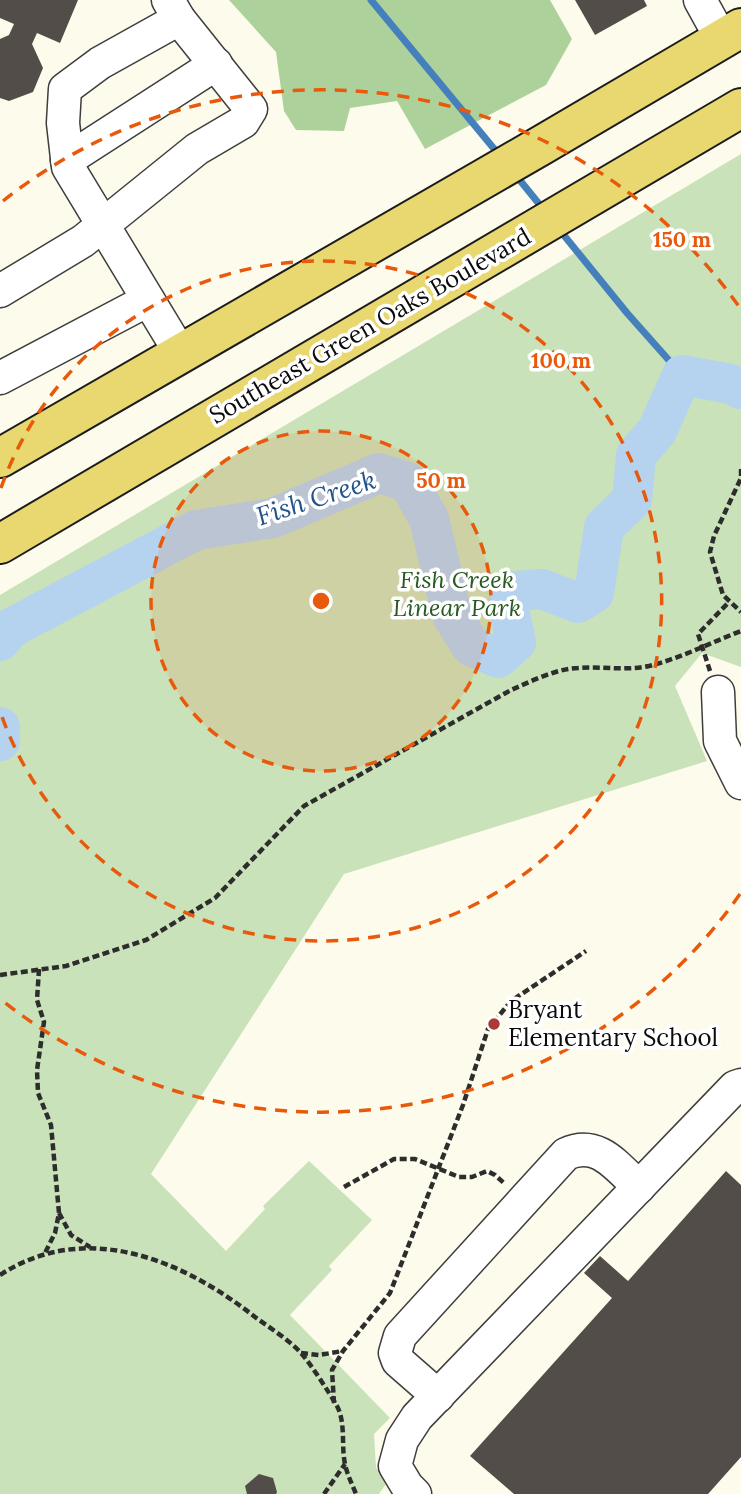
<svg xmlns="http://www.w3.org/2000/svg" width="741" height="1494" viewBox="0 0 741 1494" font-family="Lora,serif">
  <rect width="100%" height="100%" fill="#fdfbeb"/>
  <polygon fill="#cae2b9" points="741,154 741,667 702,653 675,686 707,761 344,874 151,1174 226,1251 265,1209 263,1206 309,1161 372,1220 329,1266 332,1270 290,1315 390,1418 374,1434 376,1467 386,1484 379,1494 0,1494 0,595"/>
  <polygon fill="#add19a" points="229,0 550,0 572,39 546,85 425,149 397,101 350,108 344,131 296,130 284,111 276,52"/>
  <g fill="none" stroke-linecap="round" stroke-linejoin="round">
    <g stroke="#4580bd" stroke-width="7">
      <polyline points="371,0 500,156"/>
      <polyline points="514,173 544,210"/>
      <polyline points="558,228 627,313 682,375"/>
    </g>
    <g stroke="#b5d3ee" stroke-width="40">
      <polyline points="0,641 11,628 196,530 273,518 379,473 408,482 429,519 452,615 471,646 498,658 516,642 508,604 517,591 542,589 578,603 594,593 604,527 632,500 636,455 657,431 682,375 731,384 741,389"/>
      <polyline points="0,727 0,741"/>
    </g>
  </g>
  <g fill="#524d48">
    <polygon points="0,0 78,0 60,43 37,33 32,44 43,68 33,92 9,101 0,98 0,39 9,35 14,24 0,18"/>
    <polygon points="575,0 644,0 647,6 595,35"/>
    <polygon points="726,1171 741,1185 741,1457 708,1494 514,1494 470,1456 612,1298 584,1273 600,1256 628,1281"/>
    <polygon points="259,1474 273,1478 277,1492 276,1494 247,1494 245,1486"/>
  </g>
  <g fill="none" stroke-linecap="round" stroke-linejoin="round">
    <g stroke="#3e3e3e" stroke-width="35">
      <g id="minor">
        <polyline points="700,0 721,38"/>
        <polyline points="179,19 100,63 65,89 63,123 68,167 181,354"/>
        <polyline points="67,160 216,64"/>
        <polyline points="0,291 83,241 197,149 243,122 251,109 179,19 168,0"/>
        <polyline points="0,378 148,300"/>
        <polyline points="718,692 720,741 741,783"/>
        <path d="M438,1396L398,1361L395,1353L400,1336L566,1154C598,1139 617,1167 639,1187"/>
        <polyline points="415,1494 407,1486 395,1466 402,1440 417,1417 735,1087 741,1085"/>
      </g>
    </g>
    <g stroke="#1c1c1c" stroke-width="42">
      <g id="major">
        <polyline points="0,458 542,145 741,28"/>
        <polyline points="0,544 741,108"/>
      </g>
    </g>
    <g stroke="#2d2d2d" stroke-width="4.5" stroke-dasharray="7 3.5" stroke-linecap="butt">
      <polyline points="741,469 741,478 714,536 710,552 723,595 741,612"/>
      <polyline points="710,671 698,634 729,602"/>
      <polyline points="39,969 37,1000 44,1022 37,1070 38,1093 51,1125 59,1213 55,1233 44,1255"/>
      <path d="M0,975L66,966L146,940L215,898L304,806L511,690C532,681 555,669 578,668C602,666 625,671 649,666C681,658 710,643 741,631"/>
      <polyline points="344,1187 394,1159 415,1159 459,1177 472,1177 487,1171 495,1175 505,1184"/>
      <polyline points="59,1213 71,1235 90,1247"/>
      <path d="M0,1275C86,1219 183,1260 255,1317C270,1328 288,1339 301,1353C313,1367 328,1391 337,1406C346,1423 341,1446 345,1464C347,1474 352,1484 356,1494"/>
      <polyline points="301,1353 319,1355 343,1351"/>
      <polyline points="334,1403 332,1370 343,1351 390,1293 463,1105 488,1029 511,1001 586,951"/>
      <polyline points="324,1494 345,1464"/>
    </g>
    <use href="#minor" stroke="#fff" stroke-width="32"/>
    <use href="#major" stroke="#e8d86f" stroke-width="38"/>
  </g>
  <circle cx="321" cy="601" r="170" fill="#e8590c" fill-opacity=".12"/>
  <g fill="none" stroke="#e8590c" stroke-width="3.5" stroke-dasharray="12 9">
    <circle cx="321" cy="601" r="170"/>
    <path d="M1 488A340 340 0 1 1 1 714"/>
    <path d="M740 894A511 511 0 0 1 3 1001M3 201A511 511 0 0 1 740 308"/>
  </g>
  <circle fill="#aa3a33" stroke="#fff" stroke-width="2.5" cx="494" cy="1024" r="7"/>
  <g text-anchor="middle" stroke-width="7" stroke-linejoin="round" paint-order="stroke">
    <g font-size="24" fill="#0b0b0b" stroke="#fff">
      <text transform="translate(370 326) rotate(-30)" y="8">Southeast Green Oaks Boulevard</text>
    </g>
    <g font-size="24" font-style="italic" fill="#295a23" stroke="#fff">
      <text x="457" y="588">Fish Creek<tspan x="457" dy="28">Linear Park</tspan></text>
    </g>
    <g font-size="24" fill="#0b0b0b" stroke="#fff" text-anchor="start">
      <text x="508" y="1018">Bryant<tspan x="508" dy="28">Elementary School</tspan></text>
    </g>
    <g font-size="26" font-style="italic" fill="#23538d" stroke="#fff">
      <text transform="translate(316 498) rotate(-18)" y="9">Fish Creek</text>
    </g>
  </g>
  <circle cx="321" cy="601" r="10" fill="#e8590c" stroke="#fff" stroke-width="3.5"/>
  <g font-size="21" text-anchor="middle" font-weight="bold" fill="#e8590c" stroke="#fff" stroke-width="7" stroke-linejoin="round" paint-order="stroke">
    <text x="682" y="247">150 m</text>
    <text x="561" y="368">100 m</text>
    <text x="441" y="488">50 m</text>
  </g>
</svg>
